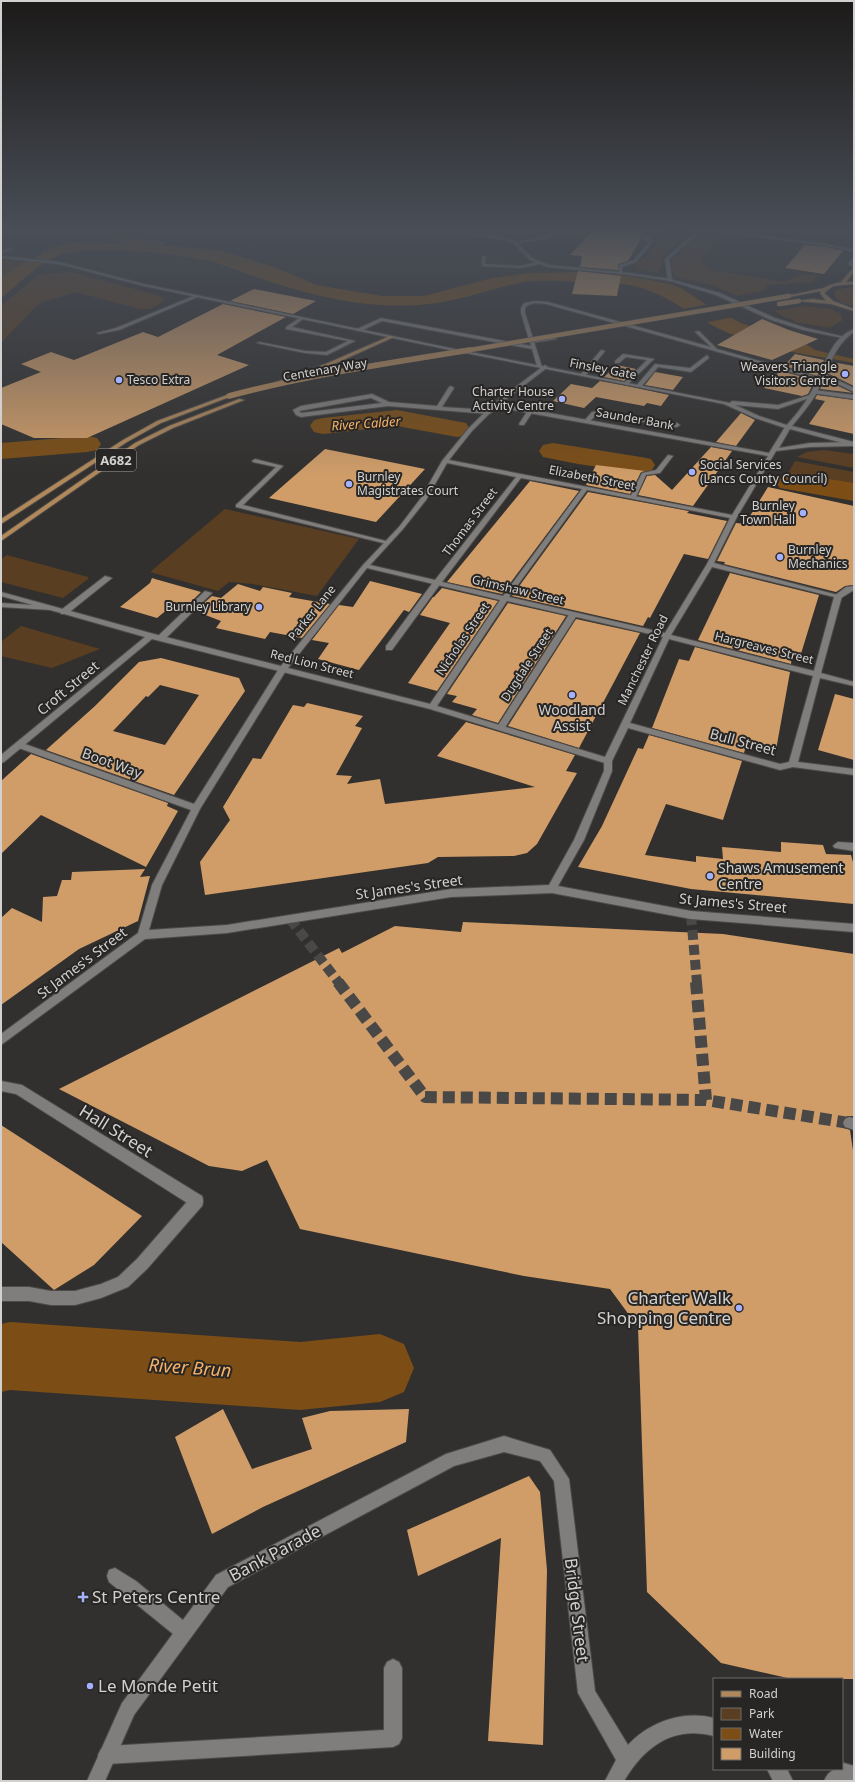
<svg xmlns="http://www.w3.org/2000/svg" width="855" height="1782" viewBox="0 0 855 1782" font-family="'Noto Sans',sans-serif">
  <rect width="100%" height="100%" fill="#32302e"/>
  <g fill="#5a3e21">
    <polygon points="667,228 693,228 686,236 662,256 662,264 658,273 632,267 649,254"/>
    <polygon points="703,233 719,235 710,248 701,256 702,263 715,271 784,282 803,274 818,276 813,282 768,285 763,291 737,296 715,286 675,277 670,262"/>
    <polygon points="1,260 27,262 19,265 1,278"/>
    <polygon points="71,272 160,296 165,300 151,309 140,309 75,292 38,304 1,343 1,306 38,275"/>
    <path d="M854,287V306C846,304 836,302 834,294L837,290L844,288Z"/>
    <polygon points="804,306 831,309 841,314 843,320 830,328 794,322 793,319 786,318 774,311"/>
    <polygon points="824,450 854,454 854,468 797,457 807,452"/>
    <polygon points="795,461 854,472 854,490 787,475"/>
    <polygon points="225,509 359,539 317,596 253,584 229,582 218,591 150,572"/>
    <polygon points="7,555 88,577 88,579 63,598 1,582 1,559"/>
    <polygon points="21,626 100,649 52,668 1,656 1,642"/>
  </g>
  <path fill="#7c4e16" d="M115,237L166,242L163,246L218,250L275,267L316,285L382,296H424L488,279L527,273L581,272L628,276L670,284L681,288L704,303L741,323L806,344L815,350L854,359V363C813,355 769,351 731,334C693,319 665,289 623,284C608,282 594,282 579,282C560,281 539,279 519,283C489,289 460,301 428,304C353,312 283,287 214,262C180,254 88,243 57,256C36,265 19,284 1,298V278L19,265L41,255L42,252L69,242L118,244L120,242L109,241Z"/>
  <polygon fill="#32302e" points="710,304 734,317 704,323 682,309"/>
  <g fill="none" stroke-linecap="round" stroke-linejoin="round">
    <g fill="#7c4e16" fill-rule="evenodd">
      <polygon points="397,410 466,423 470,429 466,435 457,437 397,426 323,434 314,432 310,426 314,420 323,418"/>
      <polygon points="87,436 97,438 101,444 97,450 87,452 1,459 1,443"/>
      <polygon points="553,443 641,457 651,459 655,465 651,471 641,473 578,464 543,457 539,451 543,445"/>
      <polygon points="790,473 854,483 854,501 780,488 775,482 780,476"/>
      <polygon points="10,1322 300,1342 380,1334 404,1344 414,1368 404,1392 380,1402 300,1410 10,1390 1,1392 1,1324"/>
    </g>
  </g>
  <g fill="#d09d68" fill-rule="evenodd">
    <polygon points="595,228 622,229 647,228 643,234 640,234 641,239 628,261 618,264 618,270 580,267 582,256 570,255"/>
    <polygon points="805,245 827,247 843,251 824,274 785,268"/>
    <polygon points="578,271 621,276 617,296 572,294"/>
    <polygon points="254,289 316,301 293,314 230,301"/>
    <polygon points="223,304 286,317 217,355 249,365 87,438 34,438 1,424 1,388 41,372 21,364 51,352 74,360 143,332 158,337"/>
    <polygon points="762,319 789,330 818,339 772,360 717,345"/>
    <polygon points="795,354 824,360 817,376 784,366"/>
    <polygon points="832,362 854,366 854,386 827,373"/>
    <polygon points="617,365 636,369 624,381 604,377"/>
    <polygon points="780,371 815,380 808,394 802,396 764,388"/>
    <polygon points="655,372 683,377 673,390 645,385"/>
    <polygon points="825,380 853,393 854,393 820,389"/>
    <polygon points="600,381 627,386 669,395 661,406 647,403 644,406 596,397 584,408 553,401 571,384 592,388"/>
    <polygon points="817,395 854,400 854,434 809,424 825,401 815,399"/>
    <polygon points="741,413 755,420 736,446 716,442"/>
    <polygon points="711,447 732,451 693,506 638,495 647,476 655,475 672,490"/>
    <polygon points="325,449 425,469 376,522 269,498"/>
    <polygon points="596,465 645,471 641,472 630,494 586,485"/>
    <polygon points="530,481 579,491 502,594 447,582"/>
    <polygon points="768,487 854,506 854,585 845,586 836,592 724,564 725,562 717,561 736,523 745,524"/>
    <polygon points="588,492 689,511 687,513 727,521 708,559 684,554 650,618 648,617 643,626 512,596"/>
    <polygon points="730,573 819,595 800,657 792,655 791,664 698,640"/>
    <polygon points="152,578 155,579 201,592 185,608 174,604 157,618 120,607 150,583"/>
    <polygon points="370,581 422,594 409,612 404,610 359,670 318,659 329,643 312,640 339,605 353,607"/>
    <polygon points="238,584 260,591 263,587 292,593 289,597 330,604 302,638 270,632 265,639 216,628 221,621 195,611 212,596 221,598"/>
    <polygon points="442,588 498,601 437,691 408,683 450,623 420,615 433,597 434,597"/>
    <polygon points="508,603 566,616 498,723 472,715 477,709 452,702 457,696 447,694"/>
    <polygon points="576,619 640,633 579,748 508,726"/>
    <polygon points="695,647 790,672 776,750 747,742 744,753 652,728 679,659 689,661"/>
    <path d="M161,658L239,678L245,691L174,795L46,750L95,706L139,662ZM160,685L199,695L165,745L113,731L146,696L148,697Z"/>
    <polygon points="835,694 854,699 854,760 818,750"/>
    <polygon points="307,703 363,716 355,726 362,728 336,775 352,776 347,784 380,779 385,804 535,787 437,756 466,722 575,755 566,771 577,773 537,844 527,853 514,856 438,857 428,863 205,895 200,862 230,820 223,807 253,758 261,759 293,705 304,707"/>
    <polygon points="649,735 742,761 723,820 666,804 645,855 696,862 696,856 723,859 722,847 781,852 781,842 823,845 826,854 851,855 854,866 854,904 691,889 578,867 602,826 638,748 643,749"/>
    <polygon points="31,754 168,803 167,806 178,811 146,867 41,815 1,854 1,781"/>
    <polygon points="145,869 140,877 150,876 138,921 79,949 1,1005 1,918 12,908 42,922 43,897 57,896 62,880 71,880 72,872"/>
    <polygon points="463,922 723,934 854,954 854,1116 848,1116 844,1118 842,1122 844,1128 850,1130 854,1157 854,1679 792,1679 721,1663 647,1592 638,1327 610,1289 524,1276 300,1229 267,1160 242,1171 209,1166 59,1089 339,948 342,953 395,926 461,932"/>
    <polygon points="1,1125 142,1216 94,1265 54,1290 1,1242"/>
    <polygon points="223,1409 252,1469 312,1449 302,1418 330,1411 409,1409 406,1442 263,1507 212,1534 175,1437"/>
    <polygon points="529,1476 540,1492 547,1570 543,1745 488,1741 501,1538 418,1576 407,1530"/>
  </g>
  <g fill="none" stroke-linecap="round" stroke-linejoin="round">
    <g stroke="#4a4846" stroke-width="10" stroke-dasharray="10 5" stroke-linecap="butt">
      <polyline points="691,915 697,983"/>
      <polyline points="290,919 339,983"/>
    </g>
    <g stroke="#4a4846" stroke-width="12" stroke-dasharray="12 6" stroke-linecap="butt">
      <polyline points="338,982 425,1097 706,1100 849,1123"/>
      <polyline points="696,982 706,1100"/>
    </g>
    <g stroke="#4e4c4a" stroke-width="2">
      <g id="service">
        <polygon points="701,228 827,244 854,250 854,252 827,246 703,230 669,259 672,280 668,281 665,259"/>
        <polygon points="641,235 650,238 653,242 636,262 622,267 622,273 619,274 619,265 634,260 649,242 641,237"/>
        <polygon points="853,258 854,258 852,264 854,268 848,264"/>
        <polygon points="196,295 200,296 119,330 99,334 97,333 116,328"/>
        <polygon points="301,317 303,319 292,327 355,341 327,355 305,353 257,343 259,342 305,351 326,352 348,341 286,329 286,327"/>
        <polygon points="554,337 556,339 532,343 530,342"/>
        <polygon points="601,350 605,351 585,376 581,376 581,374"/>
        <polygon points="623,354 654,359 627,385 624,383 647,360 626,357 619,363 615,363 615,361"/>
        <polygon points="707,355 709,358 691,372 658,367 641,387 636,386 655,364 690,368"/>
        <polygon points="821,374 825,374 854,388 854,392 821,376"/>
        <path d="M451,386L454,388L442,407L489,410L492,412L489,414L388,406L301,417L296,415L293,410L301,406L372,394L389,402L437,406L449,387ZM371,398L382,403L301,413L299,411Z"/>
        <polygon points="814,390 854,395 854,399 812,393 812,391"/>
        <polygon points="528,410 533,411 524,425 520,425 519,424"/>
        <polygon points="598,411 677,423 680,425 677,427 598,415 596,415 589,422 585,422 584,421 592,412"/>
        <polygon points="668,455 673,456 660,473 646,475 636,497 631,498 630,497 642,473 656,470"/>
        <polygon points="255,459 283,466 243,505 390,542 387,544 236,507 236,505 276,467 253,462 252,461"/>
        <polygon points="105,576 112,578 67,614 61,614 61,610"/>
        <polygon points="434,581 441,583 392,650 386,650 386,646"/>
        <polygon points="854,586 854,590 841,598 834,596 846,587"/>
        <polygon points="205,591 212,593 164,640 158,640 158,636"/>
        <polygon points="1,603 51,606 55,608 51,610 1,607"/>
        <polygon points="570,613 573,613 577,615 504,729 498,729 497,727"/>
        <polygon points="197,1195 202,1196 203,1201 202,1206 147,1269 128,1287 101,1298 75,1305 51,1305 29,1301 1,1301 1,1287 29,1287 51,1291 75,1291 101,1284 118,1277 137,1259 192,1196"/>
        <polygon points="115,1568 136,1581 190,1626 192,1632 190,1638 184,1640 178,1638 109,1582 107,1576 109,1570"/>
        <polygon points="393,1659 399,1662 402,1668 402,1738 399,1744 393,1747 107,1764 101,1761 98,1755 101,1749 107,1746 384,1730 384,1668 387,1662"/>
      </g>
    </g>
    <g stroke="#4e4c4a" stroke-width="2">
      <g id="pedestrian">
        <polygon points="280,667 283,667 287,669 200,809 162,885 149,930 227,925 451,889 549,885 574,840 604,771 604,761 608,758 612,761 612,771 584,840 558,886 691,911 854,924 854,932 691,919 552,893 451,897 227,933 145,939 1,1045 1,1034 138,933 152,885 191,810 16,747 15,745 16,743 22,743 194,804"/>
        <polygon points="849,1117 854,1118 854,1130 845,1127 843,1123 845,1119"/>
      </g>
    </g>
    <g stroke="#4e4c4a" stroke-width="2">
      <g id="minor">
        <path d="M416,228C443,228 470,232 496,236C502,237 508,240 514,241C536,243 557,228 578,228L540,240L517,243L532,258L549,265L630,273L670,279L720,293L775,318L806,328L845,337L843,338L803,330L771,320L716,295L670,281L630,275L548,267L539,264L521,268L482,266V257L484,256L486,257L485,264L521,266L536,262L530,260L513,243L501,239Z"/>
        <polygon points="11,248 12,250 1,253 1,251"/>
        <path d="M535,301L548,302L711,347L695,332L699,331L717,349L824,379L819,380L546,304L535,303L528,305L525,308V313L542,367L545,365L548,367L500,404L769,453L785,427L788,425L791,427L779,448L810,443L854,442V446L810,447L776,451L737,517L714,563L842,596L821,673L854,682V686L820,678L798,762L854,769V775L793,767L780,770L628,728L612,761L608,764L430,709L152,639L4,762L1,763V755L145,637L1,596V592L154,634L281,666L363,565L399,527L421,498L442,461L468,429L493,404L542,367L537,366L532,349L382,321L361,331H357V329L381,318L531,346L521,313V308L524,303ZM496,407L768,456L732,515L449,460L472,431ZM447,463L516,477L435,580L370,565L403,529L426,500ZM521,478L582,489L503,596L442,582ZM587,490L730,518L707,564L665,633L509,597ZM712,567L834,597L814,671L671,635ZM367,568L500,600L430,704L288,668ZM507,601L663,637L605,757L437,706ZM669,639L813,676L789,762L780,764L630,723Z"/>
        <polygon points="838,842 854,843 854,851 835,848 833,846 835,844"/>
        <polygon points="1,1081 22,1085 202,1196 203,1201 202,1206 197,1207 192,1206 16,1094 1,1091"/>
        <path d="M504,1436L550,1450L569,1479L595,1691L628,1745C649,1722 683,1710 714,1718V1736C673,1725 644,1747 624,1781H605L616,1760L578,1693L554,1481L540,1461L504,1452L454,1466L228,1587L134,1715L105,1781H87L122,1703L216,1575L446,1454Z"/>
        <path d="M844,1763L854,1766V1781H824C828,1772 832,1769 842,1769V1764Z"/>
        <polygon points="767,1769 787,1769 793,1781 773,1781"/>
      </g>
    </g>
    <g stroke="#4e4c4a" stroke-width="2">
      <polygon id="tertiary" points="1,256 59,262 144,284 445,347 730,403 732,401 778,405 810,395 815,396 778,409 735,405 759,416 790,426 790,428 788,429 755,418 724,404 445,349 144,286 59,264 1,258"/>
    </g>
    <g stroke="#4e4c4a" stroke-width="2">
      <path id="secondary" d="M854,329V332C832,347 828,373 816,394C809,406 800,416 792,426L854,442V446L786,428V426C795,416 804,405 810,394C823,372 828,339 854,329Z"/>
    </g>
    <g stroke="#4e4c4a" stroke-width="2">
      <g id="primary">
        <polygon points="853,268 854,268 854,272 846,282 854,282 854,284 833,286 824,293 833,301 854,309 854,311 831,304 797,301 813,299 826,301 820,293 821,291 789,297 787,296 824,288 830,285 841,282"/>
        <polygon points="390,336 394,337 332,365 279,384 274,383 328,363"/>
        <polygon points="227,395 232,396 161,423 127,442 1,524 1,519 123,440 157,421"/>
        <polygon points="239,399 244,400 173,428 139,445 1,541 1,536 135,443 169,426"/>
      </g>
    </g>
    <use href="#service" fill="#807e7c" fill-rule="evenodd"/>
    <use href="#pedestrian" fill="#807e7c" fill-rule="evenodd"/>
    <use href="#minor" fill="#807e7c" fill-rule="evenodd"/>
    <use href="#tertiary" fill="#807e7c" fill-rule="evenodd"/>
    <use href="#secondary" fill="#807e7c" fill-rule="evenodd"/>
    <use href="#primary" fill="#b18859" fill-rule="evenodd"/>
    <g stroke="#4e4c4a" stroke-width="5.5" stroke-linecap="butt">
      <g id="primary-bridge-far1">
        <polyline points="779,304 799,301"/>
        <polyline points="464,351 789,296"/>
      </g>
    </g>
    <g stroke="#4e4c4a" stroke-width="6" stroke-linecap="butt">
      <path id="primary-bridge" d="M229,396C308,375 389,363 470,350"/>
    </g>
    <use href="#primary-bridge-far1" stroke="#b18859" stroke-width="4.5"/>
    <use href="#primary-bridge" stroke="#b18859" stroke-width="5.5"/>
  </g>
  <linearGradient id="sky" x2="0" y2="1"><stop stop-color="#1c1a19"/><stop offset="0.48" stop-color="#494e57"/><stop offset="1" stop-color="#494e57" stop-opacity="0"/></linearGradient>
  <rect width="855" height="478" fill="url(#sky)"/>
  <g fill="#a5b1fc" stroke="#282624" stroke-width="1.5">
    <circle cx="845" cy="374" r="4"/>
    <circle cx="119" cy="380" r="4"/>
    <circle cx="562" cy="399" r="4"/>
    <circle cx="692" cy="472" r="4"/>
    <circle cx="349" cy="484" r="4"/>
    <circle cx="803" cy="513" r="4"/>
    <circle cx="780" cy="557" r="4"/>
    <circle cx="259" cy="607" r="4"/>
    <circle cx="572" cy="695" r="4"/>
    <circle cx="710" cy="876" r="4"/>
    <circle cx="739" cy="1308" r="4"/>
    <path d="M81 1591h4v4h4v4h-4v4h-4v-4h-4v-4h4z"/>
    <circle cx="90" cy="1686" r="4"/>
  </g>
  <g text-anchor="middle" stroke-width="4" stroke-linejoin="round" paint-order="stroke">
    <g font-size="12" fill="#d2d1d0" stroke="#282624" text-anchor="end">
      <text x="837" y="371">Weavers Triangle<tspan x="837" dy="14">Visitors Centre</tspan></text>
      <text x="127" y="384" text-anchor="start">Tesco Extra</text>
      <text x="554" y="396">Charter House<tspan x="554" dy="14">Activity Centre</tspan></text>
      <text x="700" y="469" text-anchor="start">Social Services<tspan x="700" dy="14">(Lancs County Council)</tspan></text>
      <text x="357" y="481" text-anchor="start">Burnley<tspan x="357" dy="14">Magistrates Court</tspan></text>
      <text x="795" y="510">Burnley<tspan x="795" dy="14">Town Hall</tspan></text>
      <text x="788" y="554" text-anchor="start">Burnley<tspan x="788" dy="14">Mechanics</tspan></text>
      <text x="251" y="611">Burnley Library</text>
    </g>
    <g font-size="12" fill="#d2d1d0" stroke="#282624">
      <text transform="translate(603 369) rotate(11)" y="4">Finsley Gate</text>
      <text transform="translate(325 370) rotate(-10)" y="4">Centenary Way</text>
      <text transform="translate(635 419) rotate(10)" y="4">Saunder Bank</text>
      <text transform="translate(592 478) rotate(11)" y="4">Elizabeth Street</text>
      <text transform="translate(470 522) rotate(-53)" y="4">Thomas Street</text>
      <text transform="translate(518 590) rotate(13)" y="4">Grimshaw Street</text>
      <text transform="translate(312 613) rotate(-51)" y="4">Parker Lane</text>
      <text transform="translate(463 639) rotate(-56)" y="4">Nicholas Street</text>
      <text transform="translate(764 648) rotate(14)" y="4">Hargreaves Street</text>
      <text transform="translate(643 660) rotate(-64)" y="4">Manchester Road</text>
      <text transform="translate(312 664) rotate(14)" y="4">Red Lion Street</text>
      <text transform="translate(527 665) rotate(-57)" y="4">Dugdale Street</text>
    </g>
    <g font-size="13" font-style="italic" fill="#f8b268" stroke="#282624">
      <text transform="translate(366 423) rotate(-4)" y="5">River Calder</text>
    </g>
    <rect fill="#282624" stroke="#9f9e9c" stroke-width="1" x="96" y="449" width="40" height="22" rx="3"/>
    <g font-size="13" font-weight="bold" fill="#d2d1d0">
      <text x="116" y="465">A682</text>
    </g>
    <g font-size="14" fill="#d2d1d0" stroke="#282624">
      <text transform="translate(68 688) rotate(-40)" y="5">Croft Street</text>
      <text transform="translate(743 742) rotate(15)" y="5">Bull Street</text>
      <text transform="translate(112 763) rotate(20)" y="5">Boot Way</text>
      <text transform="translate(409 887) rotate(-8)" y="5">St James's Street</text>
      <text transform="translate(733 903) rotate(5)" y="5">St James's Street</text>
      <text transform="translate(82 963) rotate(-37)" y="5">St James's Street</text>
    </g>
    <g font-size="14" fill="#d2d1d0" stroke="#282624">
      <text x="572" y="715">Woodland<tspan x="572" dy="16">Assist</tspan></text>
      <text x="718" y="873" text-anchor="start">Shaws Amusement<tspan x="718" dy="16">Centre</tspan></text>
    </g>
    <g font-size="17" fill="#d2d1d0" stroke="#282624">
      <text transform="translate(116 1131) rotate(32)" y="6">Hall Street</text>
      <text transform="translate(275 1553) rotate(-28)" y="6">Bank Parade</text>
      <text transform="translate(577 1610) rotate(83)" y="6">Bridge Street</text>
    </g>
    <g font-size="17" fill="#d2d1d0" stroke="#282624" text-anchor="start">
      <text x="731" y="1304" text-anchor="end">Charter Walk<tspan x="731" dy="20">Shopping Centre</tspan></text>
      <text x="92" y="1603">St Peters Centre</text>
      <text x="98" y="1692">Le Monde Petit</text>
    </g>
    <g font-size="18" font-style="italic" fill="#f8b268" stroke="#282624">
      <text transform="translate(190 1368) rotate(4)" y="6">River Brun</text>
    </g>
  </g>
  <rect width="855" height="1782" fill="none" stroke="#d2d1d0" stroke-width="4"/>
  <rect x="713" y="1678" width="130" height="92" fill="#282624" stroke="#6c6a69"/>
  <rect x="721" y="1691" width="20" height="6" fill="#b18859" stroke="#6c6a69"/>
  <text x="749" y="1698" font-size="12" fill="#d2d1d0">Road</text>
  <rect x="721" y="1708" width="20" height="12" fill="#5a3e21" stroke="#6c6a69"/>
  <text x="749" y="1718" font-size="12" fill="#d2d1d0">Park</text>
  <rect x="721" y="1728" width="20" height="12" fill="#7c4e16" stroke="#6c6a69"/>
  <text x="749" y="1738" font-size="12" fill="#d2d1d0">Water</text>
  <rect x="721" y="1748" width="20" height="12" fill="#d09d68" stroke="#6c6a69"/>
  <text x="749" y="1758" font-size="12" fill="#d2d1d0">Building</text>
</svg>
